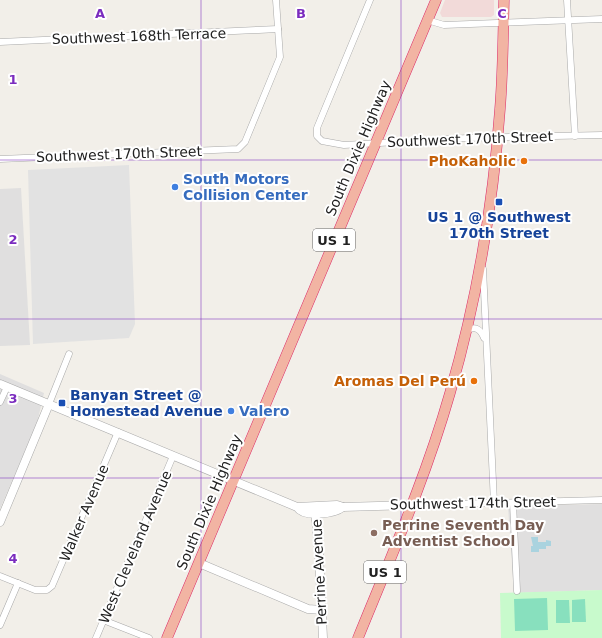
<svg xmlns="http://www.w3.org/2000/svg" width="602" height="638" viewBox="0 0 602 638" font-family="'DejaVu Sans',sans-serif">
  <rect width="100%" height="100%" fill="#f2efe9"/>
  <g fill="#e0dfdf">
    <polygon points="21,188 30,345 0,346 0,189"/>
    <polygon points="0,374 44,393 37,423 0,509"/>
    <polygon points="602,504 602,590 514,593 508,506"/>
  </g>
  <polygon fill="#f2dad9" points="445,0 494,0 494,15 491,17 442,17 440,13"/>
  <polygon fill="#c8facc" points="602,590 602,638 501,638 500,593"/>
  <g fill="#88e0be">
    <polygon points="547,598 548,630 515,631 514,599"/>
    <polygon points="585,599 586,622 572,622 572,600"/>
    <polygon points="556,600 569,600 570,623 556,623"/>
  </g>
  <polygon fill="#e2e2e2" points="129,165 135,324 129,338 33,344 28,170"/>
  <polygon fill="#aad3df" points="531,537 538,537 538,542 546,542 546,540 551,541 551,546 546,546 546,549 539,549 539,552 531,552 531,546 533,546"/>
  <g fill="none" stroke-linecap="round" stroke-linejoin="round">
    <g stroke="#a9a9a9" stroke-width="7">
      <g id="minor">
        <polyline points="370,0 317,128 317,136 322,141 344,145 467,138 602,135"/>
        <polyline points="567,0 575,136"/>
        <polyline points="427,20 444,25 602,19"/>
        <polyline points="0,42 278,29"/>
        <polyline points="0,159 238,149 245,142 280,57 276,0"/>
        <polyline points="483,269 494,503"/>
        <path d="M466,331C476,325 481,330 484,338"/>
        <polyline points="0,402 7,387"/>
        <polyline points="49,404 69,354"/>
        <polyline points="513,503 517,591"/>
        <polyline points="412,505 602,500"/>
        <polyline points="0,576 35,590 47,590 52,586 118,432"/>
        <polyline points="103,620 149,638"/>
        <polyline points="0,625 18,583"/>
        <polyline points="96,638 173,456"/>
      </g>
    </g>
    <g stroke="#a9a9a9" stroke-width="9">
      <g id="tertiary">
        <path d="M0,384L297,507C304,518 334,514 343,507L337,505L297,507"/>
        <polyline points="343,507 412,505"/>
        <polyline points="315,509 319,554 323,638"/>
        <polyline points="0,522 49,404"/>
        <polyline points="199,563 308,609 322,610"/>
      </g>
    </g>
    <g stroke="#dc2a67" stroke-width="11">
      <g id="trunk">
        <polyline points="167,638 436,0"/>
        <path d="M358,638C391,557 426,477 450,393C477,300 493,206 500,109C503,73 503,36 504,0"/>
      </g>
    </g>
    <use href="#minor" stroke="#fff" stroke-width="6"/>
    <use href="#tertiary" stroke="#fff" stroke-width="8"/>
    <use href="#trunk" stroke="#f2b4a3" stroke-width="10"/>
  </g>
  <path fill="none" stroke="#7b2cbf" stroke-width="1" stroke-opacity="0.55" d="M201,0V638M401,0V638M0,160H602M0,319H602M0,478H602"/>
  <g fill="#e8710a" stroke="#fff" stroke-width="1.5">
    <circle cx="524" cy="161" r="4"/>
    <circle cx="474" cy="381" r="4"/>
  </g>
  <g fill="#3f7fe0" stroke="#fff" stroke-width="1.5">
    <circle cx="175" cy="187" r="4"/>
    <circle cx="231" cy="411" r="4"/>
  </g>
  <g fill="#1a4fb4" stroke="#fff" stroke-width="1.5">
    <rect x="495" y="198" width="8" height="8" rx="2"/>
    <rect x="58" y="399" width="8" height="8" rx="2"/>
  </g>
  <circle fill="#8d6e63" stroke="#fff" stroke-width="1.5" cx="374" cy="533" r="4"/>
  <g text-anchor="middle" stroke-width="4" stroke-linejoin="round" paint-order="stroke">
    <g fill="#fff" stroke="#646464" stroke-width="1">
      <rect x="313" y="229" width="42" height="22" rx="3"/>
      <rect x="364" y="561" width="42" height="22" rx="3"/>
    </g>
    <g font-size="13" font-weight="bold" fill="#222">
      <text x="334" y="245">US 1</text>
      <text x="385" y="577">US 1</text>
    </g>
    <g font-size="14" fill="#222" stroke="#fff">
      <text transform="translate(139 36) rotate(-2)" y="5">Southwest 168th Terrace</text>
      <text transform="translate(470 139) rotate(-2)" y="5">Southwest 170th Street</text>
      <text transform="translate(358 148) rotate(-67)" y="5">South Dixie Highway</text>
      <text transform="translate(119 154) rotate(-2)" y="5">Southwest 170th Street</text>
      <text transform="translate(209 502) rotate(-67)" y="5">South Dixie Highway</text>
      <text transform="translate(473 503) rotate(-1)" y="5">Southwest 174th Street</text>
      <text transform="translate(84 513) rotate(-67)" y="5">Walker Avenue</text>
      <text transform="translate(135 547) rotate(-67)" y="5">West Cleveland Avenue</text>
      <text transform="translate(319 572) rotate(-93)" y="5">Perrine Avenue</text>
    </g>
    <g font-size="14" font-weight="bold" fill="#c56008" stroke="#fff" text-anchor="end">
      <text x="516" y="166">PhoKaholic</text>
      <text x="466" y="386">Aromas Del Perú</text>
    </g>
    <g font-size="14" font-weight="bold" fill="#366cbe" stroke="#fff" text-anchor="start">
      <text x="183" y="184">South Motors<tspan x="183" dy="16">Collision Center</tspan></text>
      <text x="239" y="416">Valero</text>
    </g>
    <g font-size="14" font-weight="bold" fill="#164399" stroke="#fff">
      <text x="499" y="222">US 1 @ Southwest<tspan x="499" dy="16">170th Street</tspan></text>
      <text x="70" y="400" text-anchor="start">Banyan Street @<tspan x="70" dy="16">Homestead Avenue</tspan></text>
    </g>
    <g font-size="14" font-weight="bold" fill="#785e54" stroke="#fff" text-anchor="start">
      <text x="382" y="530">Perrine Seventh Day<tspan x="382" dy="16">Adventist School</tspan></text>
    </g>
  </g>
  <g font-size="13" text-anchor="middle" font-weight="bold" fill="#7b2cbf" stroke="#fff" stroke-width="4" stroke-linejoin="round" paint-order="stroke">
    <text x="100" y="18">A</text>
    <text x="301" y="18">B</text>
    <text x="502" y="18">C</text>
    <text x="13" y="84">1</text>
    <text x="13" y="244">2</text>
    <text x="13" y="403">3</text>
    <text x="13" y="563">4</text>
  </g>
</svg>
